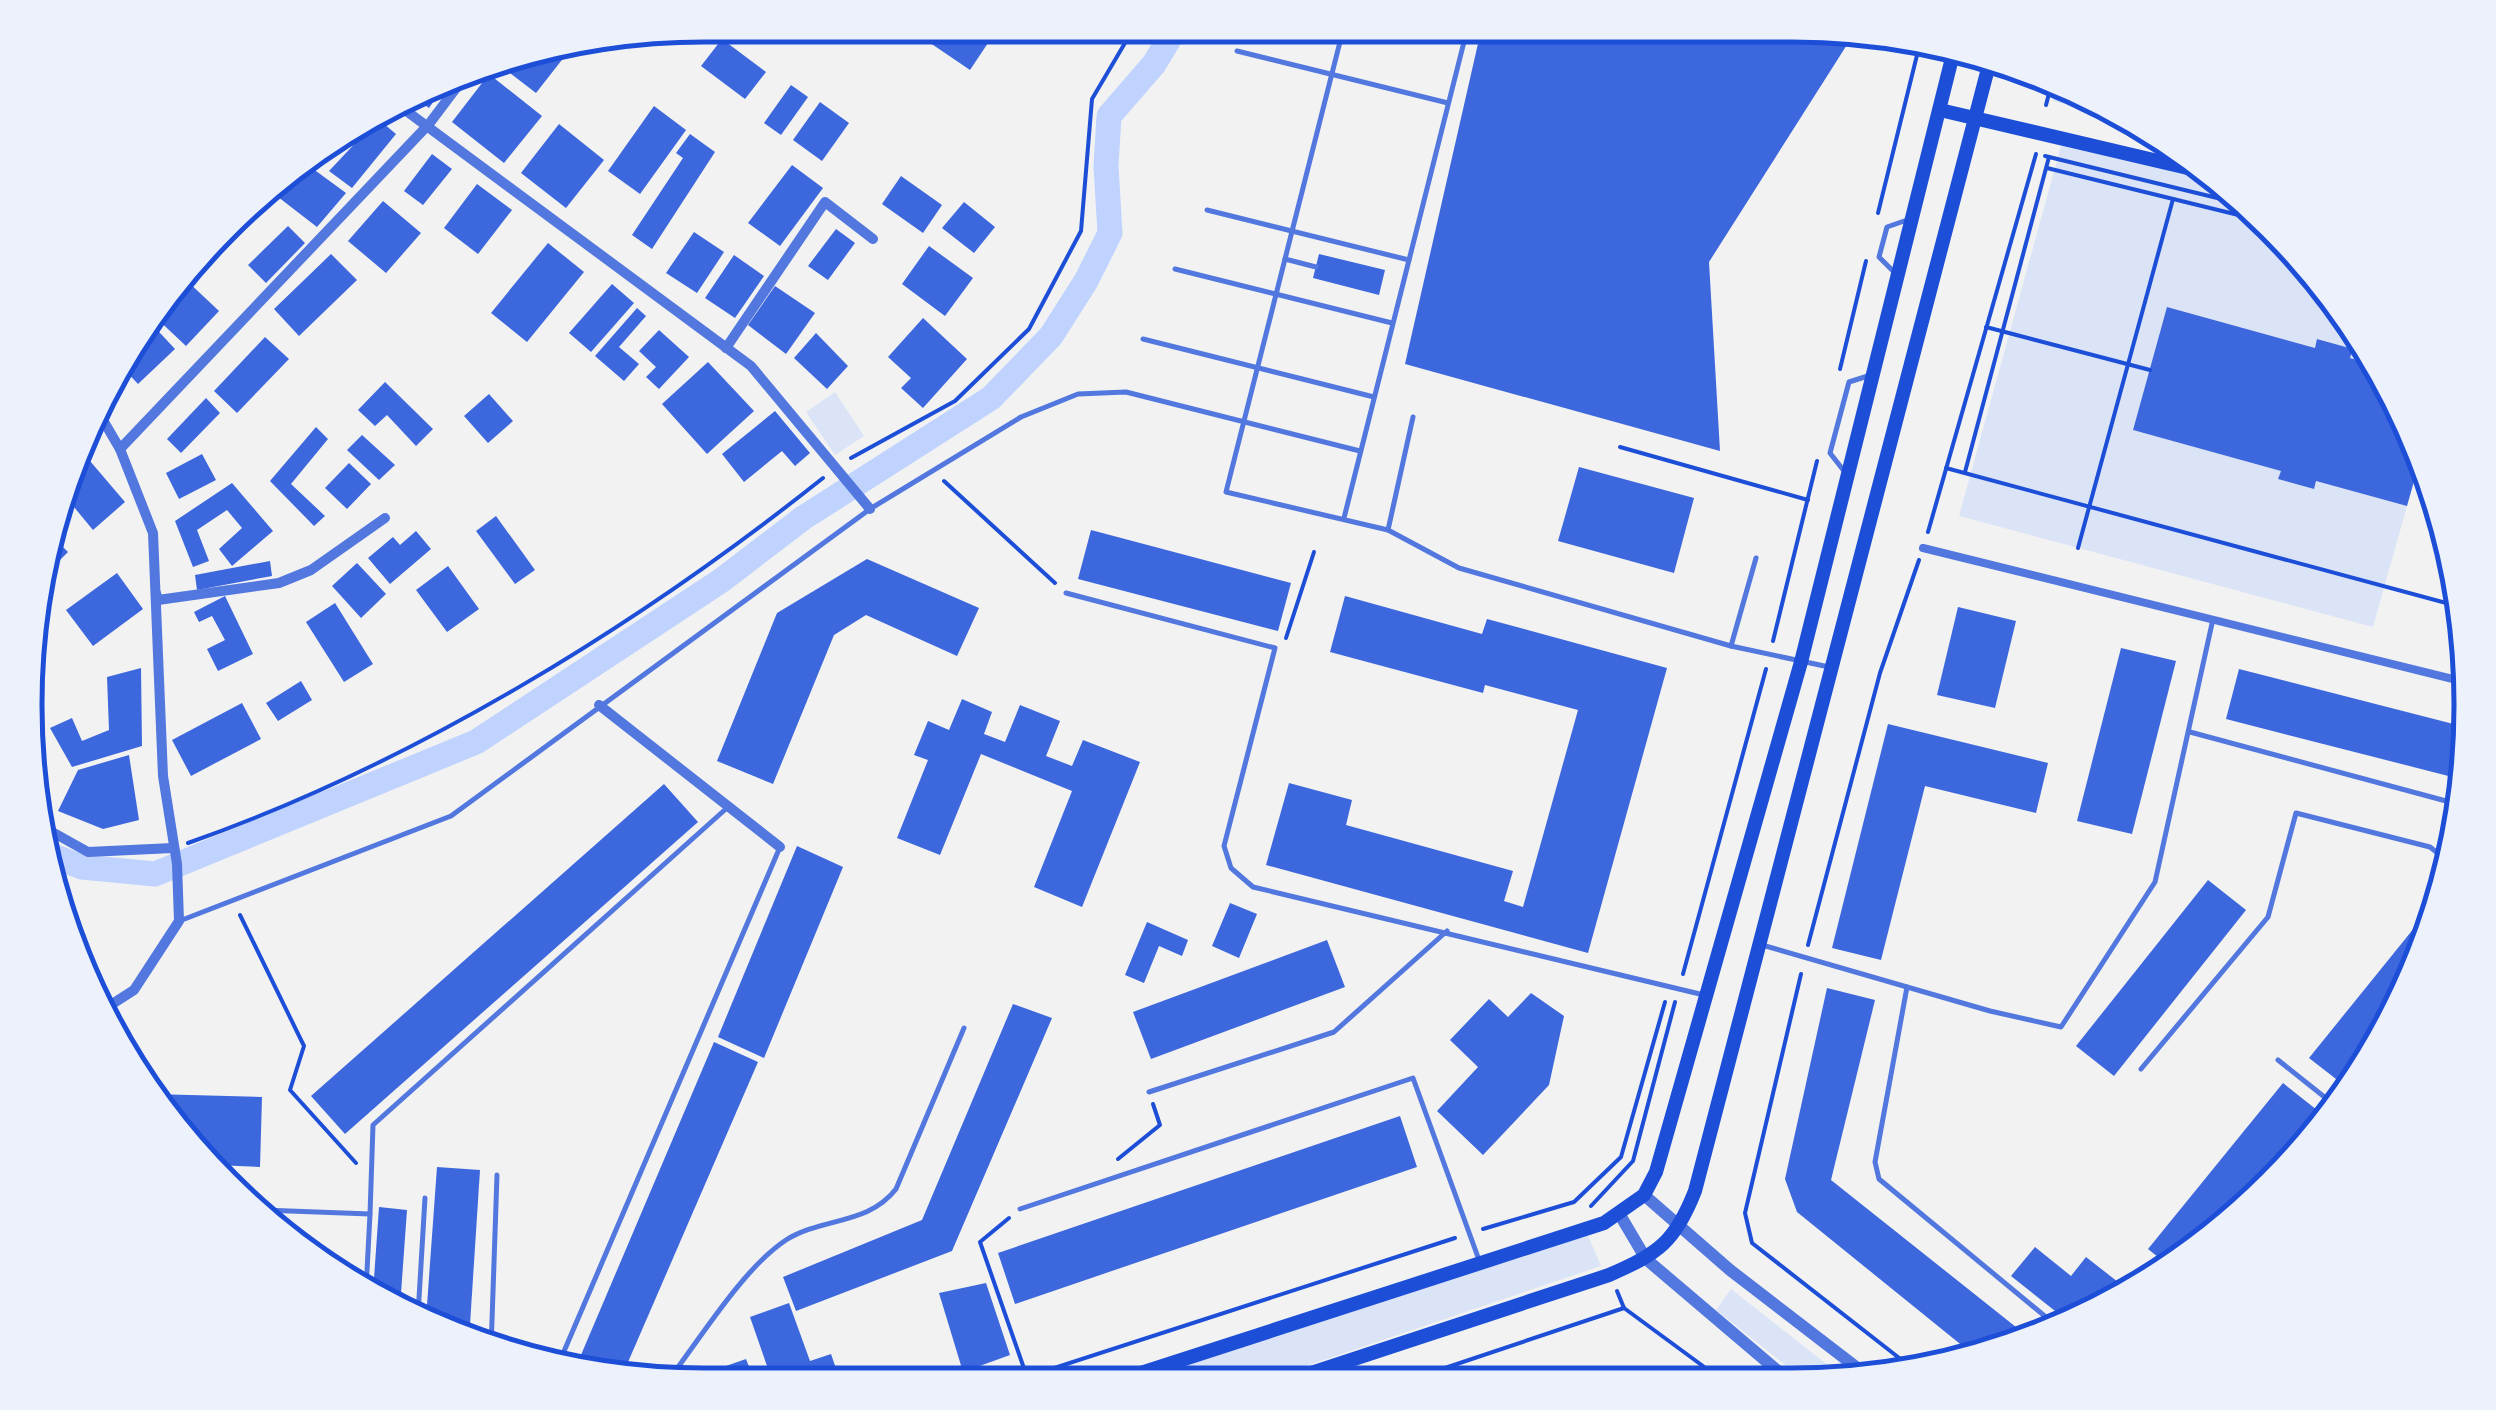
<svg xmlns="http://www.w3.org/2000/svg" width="2496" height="1410" viewBox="0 0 2496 1410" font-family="Rubik,sans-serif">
  <rect width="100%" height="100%" fill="#f2f2f2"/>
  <g fill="#dbe4f7">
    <polygon points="2057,84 2128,120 2053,101"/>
    <path d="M2061,146C2108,157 2182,168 2224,186C2272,207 2352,318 2376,365L2350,358L2352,349L2318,339L2315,348L2168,307L2133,430L2281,471L2279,479L2313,489L2316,481L2407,506L2373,627L1959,516Z"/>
    <polygon points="835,392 864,436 835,455 806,412"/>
    <polygon points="1587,1233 1601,1266 1256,1383 1123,1383"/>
    <polygon points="1731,1289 1848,1381 1808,1383 1716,1310"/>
  </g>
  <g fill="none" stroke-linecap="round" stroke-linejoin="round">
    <polyline stroke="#bfd3fe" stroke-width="25" points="50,855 82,867 155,874 476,742 722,580 803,518 991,398 1051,336 1086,281 1110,233 1106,166 1109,116 1154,64 1177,26"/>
  </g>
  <g fill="#3d67dc">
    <polygon points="923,25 1000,25 970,70 917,34"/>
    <polygon points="1482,26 1844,28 1850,40 1709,262 1720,451 1405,364"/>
    <polygon points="722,39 766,72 745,99 701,66"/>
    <polygon points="572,47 536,93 493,60"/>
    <polygon points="489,74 542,116 504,163 452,122"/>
    <polygon points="446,83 429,108 416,99"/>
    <polygon points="791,85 808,97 781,135 764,123"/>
    <polygon points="820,102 849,123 822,161 793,140"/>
    <polygon points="654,106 686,130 640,194 608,171"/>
    <polygon points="378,119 396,134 352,188 329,171"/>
    <polygon points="559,124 604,160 566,208 521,173"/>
    <polygon points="690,134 715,152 652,249 632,235 683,158 676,153"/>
    <polygon points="432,154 452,169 423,205 404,191"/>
    <polygon points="301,160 346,193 317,227 269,190"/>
    <polygon points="792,165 823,188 780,246 748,223"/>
    <polygon points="901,176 942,205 923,233 882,204"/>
    <polygon points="477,184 512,210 478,254 444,228"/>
    <polygon points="383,201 421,233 386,273 348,241"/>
    <polygon points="964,202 995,227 974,253 942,228"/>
    <polygon points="288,226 305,243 266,283 248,265"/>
    <polygon points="836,229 855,243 828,280 808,266"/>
    <polygon points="694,232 724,252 697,293 666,273"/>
    <polygon points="548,243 584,272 527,342 491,313"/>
    <polygon points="929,246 973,278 945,316 902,284"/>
    <polygon points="331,254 357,280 299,336 274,309"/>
    <polygon points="1319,254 1385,270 1379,295 1313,278"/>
    <polygon points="734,255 764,276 735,318 705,298"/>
    <polygon points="185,279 219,311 186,346 152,314"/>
    <polygon points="612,284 634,303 591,352 569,333"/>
    <polygon points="775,286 815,313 786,354 748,325"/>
    <polygon points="2167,307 2315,348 2317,339 2353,349 2350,358 2376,365 2422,453 2407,506 2316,481 2314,489 2278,479 2281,471 2133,430"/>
    <polygon points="637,308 646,316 619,347 639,364 624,381 595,356"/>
    <polygon points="923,318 967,359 923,408 901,388 911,378 888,357"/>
    <polygon points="147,319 175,349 138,384 122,367"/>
    <polygon points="659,330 689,357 659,389 646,377 656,367 639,351"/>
    <polygon points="816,333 848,366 827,389 794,358"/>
    <polygon points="265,337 289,359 237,413 214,391"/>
    <polygon points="708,362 754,411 707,454 662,404"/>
    <polygon points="385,382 433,429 416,446 387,415 375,426 358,410"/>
    <polygon points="489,394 513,421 488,443 464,416"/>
    <polygon points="206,398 220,413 181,453 167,439"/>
    <polygon points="775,411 810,453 795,466 782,451 744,482 722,454"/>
    <polygon points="316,427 328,439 291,484 325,516 314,526 270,481"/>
    <polygon points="362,435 395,465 379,480 347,450"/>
    <polygon points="202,454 216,480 179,499 166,473"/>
    <polygon points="90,461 125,502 93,530 64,495 72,477"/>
    <polygon points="349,463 371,484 347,509 325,488"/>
    <polygon points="1579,467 1694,498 1674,573 1558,541"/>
    <polygon points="232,483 273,531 232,566 219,549 242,528 227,510 197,530 209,561 193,567 175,521"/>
    <polygon points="496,516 535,570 515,584 476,531"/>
    <polygon points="1091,530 1291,583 1278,631 1078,579"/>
    <polygon points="416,531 431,549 390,584 368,558 393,537 400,545"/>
    <polygon points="48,532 68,552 42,578"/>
    <polygon points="867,559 979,608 957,656 866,615 834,635 773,784 717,761 777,613"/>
    <polygon points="270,561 272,576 197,590 195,575"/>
    <polygon points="357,563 386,594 361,618 332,586"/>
    <polygon points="448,566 479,609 447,632 416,590"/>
    <polygon points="117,573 143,609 93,646 66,610"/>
    <polygon points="225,596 253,654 218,671 207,649 225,640 212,616 199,622 194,612"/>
    <polygon points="1345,596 1482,634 1487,619 1667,668 1588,953 1266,865 1289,783 1352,800 1346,825 1513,871 1504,901 1523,907 1578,710 1485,685 1483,693 1330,652"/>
    <polygon points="335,603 373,664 344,682 306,622"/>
    <polygon points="1958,607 2016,621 1995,708 1937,695"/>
    <polygon points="2121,648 2176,661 2132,834 2077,821"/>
    <polygon points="141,668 142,746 72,767 50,728 72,718 82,741 109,730 107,677"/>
    <polygon points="2239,669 2469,728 2464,780 2226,719"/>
    <polygon points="301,681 312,700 278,721 266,703"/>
    <polygon points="962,699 992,712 984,734 1005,742 1020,705 1060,721 1046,756 1072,766 1083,740 1140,762 1082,907 1034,887 1072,791 981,754 940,855 897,838 928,760 914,755 928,721 949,730"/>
    <polygon points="242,703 261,739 191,776 172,740"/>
    <polygon points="1888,724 2048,763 2036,813 1925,786 1881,960 1832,948"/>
    <polygon points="129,755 139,820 103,829 58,811 78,770"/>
    <polygon points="664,784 698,822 345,1134 311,1096"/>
    <polygon points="797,846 843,867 764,1058 718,1037"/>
    <polygon points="2208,880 2246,910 2114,1076 2076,1046"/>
    <polygon points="2440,896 2419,965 2372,1053 2345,1086 2309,1058"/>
    <polygon points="1230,903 1257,914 1239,958 1212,946"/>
    <polygon points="1147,922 1188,940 1182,956 1159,946 1144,983 1125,975"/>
    <polygon points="1327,940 1345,987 1151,1059 1133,1012"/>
    <polygon points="1827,988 1875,1000 1831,1180 2031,1339 1975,1356 1797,1212 1785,1179"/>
    <polygon points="1531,993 1564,1016 1549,1085 1483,1155 1437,1111 1478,1067 1450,1040 1489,999 1508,1017"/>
    <polygon points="1013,1004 1052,1018 952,1251 796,1311 783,1277 922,1220"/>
    <polygon points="714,1042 758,1062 622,1376 598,1371 578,1362"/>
    <polygon points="2283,1083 2322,1114 2251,1202 2168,1265 2148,1249"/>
    <polygon points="152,1094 262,1097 260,1167 215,1165 166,1119"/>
    <polygon points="1400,1116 1417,1167 1015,1304 998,1253"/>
    <polygon points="437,1167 480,1170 469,1340 426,1319"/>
    <polygon points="379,1207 407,1210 400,1307 373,1293"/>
    <polygon points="2035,1247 2071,1276 2086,1257 2132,1293 2069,1322 2011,1276"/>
    <polygon points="986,1283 1010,1355 963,1372 939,1293"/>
    <polygon points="789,1303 810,1361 831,1354 841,1383 677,1383 746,1359 751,1372 767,1366 750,1317"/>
    <polygon points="1537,1369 1535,1383 1489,1383 1489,1382"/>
  </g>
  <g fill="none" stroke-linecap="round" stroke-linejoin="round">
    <g stroke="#1d4ed8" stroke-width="4">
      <polyline points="2046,105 2052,82"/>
      <polyline points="2045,156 2250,206"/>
      <polyline points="2047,168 2271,223"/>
      <polyline points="1878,213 1920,43"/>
      <polyline points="1986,327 2150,370"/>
      <polyline points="1840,369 1866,261"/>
      <polyline points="1620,447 1808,500"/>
      <polyline points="851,458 955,401 1029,329 1081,231 1092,99 1135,26"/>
      <polyline points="1946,468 2461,607"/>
      <polyline points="1965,472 2049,157"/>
      <polyline points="944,481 1055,583"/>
      <polyline points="1928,532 2036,154"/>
      <polyline points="2078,548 2173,199"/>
      <polyline points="1286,638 1314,552"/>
      <polyline points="1773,641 1817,461"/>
      <path d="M188,843C413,764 637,626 823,478"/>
      <polyline points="240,915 304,1046 290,1090 356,1163"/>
      <polyline points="1808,945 1880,673 1919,560"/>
      <polyline points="1683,974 1766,669"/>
      <polyline points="1801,974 1745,1213 1752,1243 1912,1368"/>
      <polyline points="1118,1159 1160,1125 1153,1104"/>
      <polyline points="1591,1206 1633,1161 1675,1002"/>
      <polyline points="1009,1218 980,1242 1027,1377"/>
      <polyline points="1483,1229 1574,1202 1621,1157 1665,1002"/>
      <polyline points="1617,1291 1624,1308 1726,1383"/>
      <polyline points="1008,1383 1455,1238"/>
      <polyline points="1400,1383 1624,1308"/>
    </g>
    <g stroke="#5277de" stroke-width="5">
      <polyline points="1344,26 1226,492 1388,530 1459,568 1731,646 1829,667"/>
      <polyline points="1404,26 1464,41"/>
      <polyline points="1237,51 1448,103"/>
      <polyline points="1207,210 1409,260"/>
      <polyline points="1285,259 1316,267"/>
      <polyline points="1175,269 1392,323"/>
      <polyline points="1896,274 1879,257 1887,227 1910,219"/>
      <polyline points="1143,339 1374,397"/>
      <polyline points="1844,471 1830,453 1849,382 1871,375"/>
      <polyline points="1344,518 1468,26"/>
      <polyline points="1388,530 1413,417"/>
      <polyline points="1066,593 1275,648 1224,846 1231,868 1253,887 1704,995"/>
      <polyline points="1731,646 1756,558"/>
      <polyline points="2190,732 2461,805"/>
      <polyline points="182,920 451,816 870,509 1021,417 1078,394 1126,392 1360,451"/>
      <polyline points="1762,945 1990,1011 2061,1027 2155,882 2213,619"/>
      <polyline points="1907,987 1875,1162 1879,1179 2058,1327"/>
      <polyline points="2278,1060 2337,1107"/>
      <polyline points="2141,1069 2268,917 2296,813 2430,847 2450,863"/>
      <polyline points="1149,1092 1334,1032 1447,931"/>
      <polyline points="1020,1209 1413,1078 1479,1260"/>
      <polyline points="263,1210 370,1214 366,1290"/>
      <polyline points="370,1214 373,1125 728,807"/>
      <polyline points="418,1315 425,1198"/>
      <polyline points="491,1350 497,1175"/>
      <polyline points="559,1363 780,847"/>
      <path d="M666,1383C699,1341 742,1269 786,1240C823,1217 868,1225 896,1189L964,1028"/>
    </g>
    <polyline stroke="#5277de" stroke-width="8" points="1923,548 2469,683"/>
    <g stroke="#5277de" stroke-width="10">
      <polyline points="401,107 751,366 870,509"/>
      <polyline points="726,348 825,202 873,239"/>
      <polyline points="100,415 120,449 153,533 163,776 177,864 179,921 134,990 106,1008"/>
      <polyline points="120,449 429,124 469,71"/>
      <polyline points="156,593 158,600 279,583 311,570 385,518"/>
      <polyline points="599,705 780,847"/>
      <polyline points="45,828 88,852 173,848"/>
    </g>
    <g stroke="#5277de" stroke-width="12">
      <polyline points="1644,1195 1730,1270 1869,1377"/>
      <polyline points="1620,1215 1646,1259 1792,1383"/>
    </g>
    <g stroke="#1d4ed8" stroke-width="14">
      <polyline points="1940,110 2209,173"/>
      <polyline points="1110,1383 1604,1223 1644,1195 1656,1172 1801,662 1954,50"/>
      <path d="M1281,1383L1609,1275C1659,1253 1675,1242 1695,1191L1991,57"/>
    </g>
  </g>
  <path d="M0 0H2496V1410H0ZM704 42H1792A662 662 0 0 1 2454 704V706A662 662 0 0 1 1792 1368H704A662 662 0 0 1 42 706V704A662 662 0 0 1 704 42Z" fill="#edf1fc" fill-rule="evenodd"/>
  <path fill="none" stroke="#1d4ed8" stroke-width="5" d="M704 42H1792A662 662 0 0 1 2454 704V706A662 662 0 0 1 1792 1368H704A662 662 0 0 1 42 706V704A662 662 0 0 1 704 42Z"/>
</svg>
